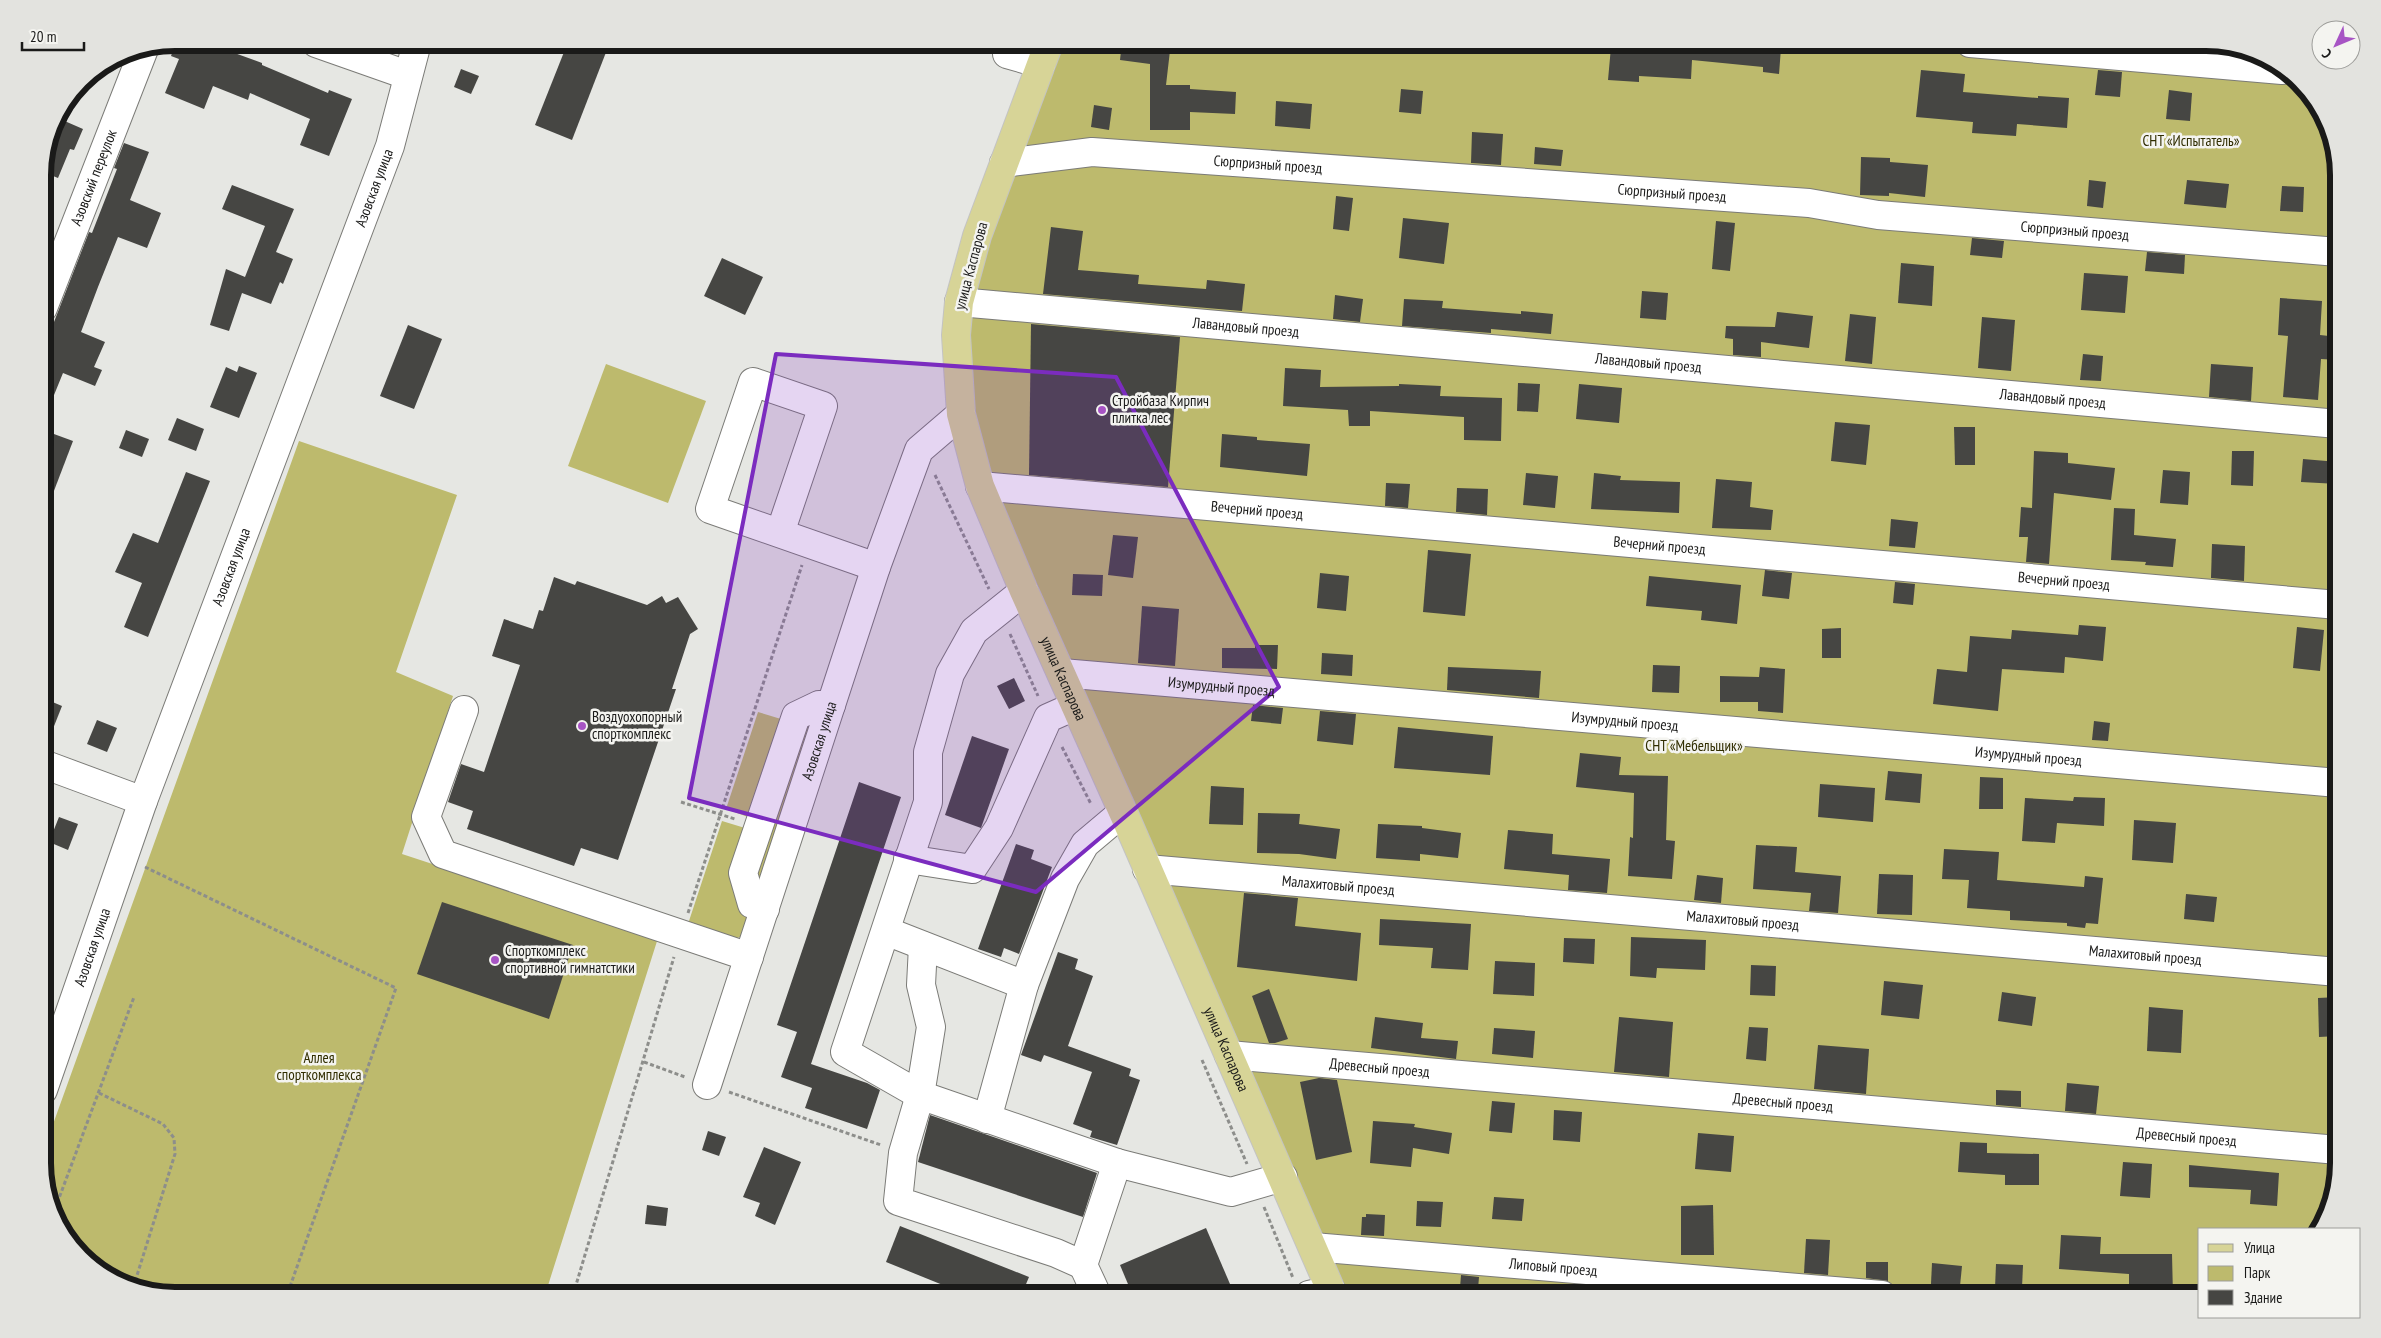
<svg xmlns="http://www.w3.org/2000/svg" width="2381" height="1338" viewBox="0 0 2381 1338" font-family="'PT Sans Narrow',sans-serif">
  <rect width="100%" height="100%" fill="#e6e7e3"/>
  <g fill="#bdba6d">
    <polygon points="1049,43 2206,43 2272,60 2321,108 2338,166 2338,1163 2321,1229 2200,1229 2200,1295 1333,1295 1024,591 957,369 1004,163"/>
    <polygon points="606,364 706,401 668,503 568,466"/>
    <polygon points="299,441 457,495 396,672 453,696 402,854 658,938 545,1295 175,1295 109,1278 65,1236 43,1172 43,1152"/>
    <polygon points="758,712 781,719 748,817 726,809"/>
    <polygon points="808,716 816,719 760,891 752,889"/>
    <polygon points="722,821 745,828 730,872 748,918 742,936 735,939 688,924"/>
  </g>
  <g fill="#464643">
    <polygon points="176,42 204,42 262,63 262,65 328,93 329,90 352,99 329,156 300,145 310,119 250,93 248,100 213,86 204,109 165,93 179,59 171,56"/>
    <polygon points="568,42 610,42 572,140 535,125"/>
    <polygon points="1122,42 1171,42 1166,85 1190,85 1190,89 1236,92 1235,114 1190,112 1190,130 1150,130 1150,64 1120,60"/>
    <polygon points="1661,42 1717,46 1717,42 1739,42 1739,45 1781,48 1779,74 1763,72 1763,67 1692,60 1691,79 1639,76 1639,82 1608,80 1611,47 1660,51"/>
    <polygon points="461,69 479,76 471,94 454,87"/>
    <polygon points="1921,70 1965,74 1963,92 2038,98 2038,96 2069,98 2067,128 2017,124 2016,136 1972,133 1973,122 1916,117"/>
    <polygon points="2098,70 2122,72 2120,97 2095,95"/>
    <polygon points="1401,89 1423,91 1421,114 1399,112"/>
    <polygon points="2169,90 2192,93 2190,121 2166,119"/>
    <polygon points="1276,101 1312,104 1310,129 1275,126"/>
    <polygon points="1094,105 1112,108 1109,130 1091,127"/>
    <polygon points="60,119 83,129 74,150 70,149 58,178 43,172 43,166"/>
    <polygon points="1472,132 1503,134 1501,165 1471,163"/>
    <polygon points="124,143 149,152 130,200 161,213 147,248 118,237 98,287 81,332 105,342 94,367 102,370 95,386 63,373 43,422 43,344 52,321 54,322 89,232 92,233 117,169 114,168"/>
    <polygon points="1535,147 1563,150 1561,166 1534,164"/>
    <polygon points="1861,157 1890,158 1890,162 1928,165 1925,197 1889,193 1889,196 1860,195"/>
    <polygon points="2089,180 2106,182 2103,208 2087,206"/>
    <polygon points="2187,180 2229,184 2226,208 2184,204"/>
    <polygon points="232,185 294,209 276,252 293,259 283,284 280,282 271,304 242,293 229,331 210,325 226,269 245,277 265,226 222,209"/>
    <polygon points="2282,186 2304,187 2303,212 2280,211"/>
    <polygon points="1336,196 1353,198 1349,231 1333,229"/>
    <polygon points="1403,218 1449,223 1444,264 1399,258"/>
    <polygon points="1716,221 1735,223 1730,271 1712,269"/>
    <polygon points="1051,227 1083,231 1078,270 1139,275 1138,284 1206,289 1207,280 1245,284 1242,311 1043,294"/>
    <polygon points="1972,238 2004,241 2002,258 1970,255"/>
    <polygon points="2147,252 2185,255 2184,274 2145,271"/>
    <polygon points="722,258 763,277 745,315 704,296"/>
    <polygon points="1901,263 1934,266 1932,306 1898,303"/>
    <polygon points="2084,273 2128,276 2125,313 2081,310"/>
    <polygon points="1642,291 1668,293 1666,320 1640,318"/>
    <polygon points="1335,295 1363,299 1360,322 1333,319"/>
    <polygon points="2280,298 2322,301 2320,335 2338,337 2338,360 2321,359 2318,400 2283,397 2288,336 2278,335"/>
    <polygon points="1404,299 1443,301 1442,308 1521,314 1521,311 1553,314 1551,334 1491,329 1491,333 1402,326"/>
    <polygon points="1777,312 1813,316 1809,348 1761,342 1761,357 1733,355 1733,339 1725,338 1726,326 1775,327"/>
    <polygon points="1850,314 1876,317 1872,364 1845,361"/>
    <polygon points="1982,317 2015,320 2011,371 1978,368"/>
    <polygon points="1031,324 1180,337 1168,487 1029,475"/>
    <polygon points="408,325 442,339 414,409 380,396"/>
    <polygon points="2083,354 2103,356 2101,381 2080,380"/>
    <polygon points="2211,364 2253,367 2251,401 2209,397"/>
    <polygon points="239,366 257,373 239,418 210,407 226,367 237,372"/>
    <polygon points="1285,368 1321,370 1320,387 1399,386 1399,384 1441,386 1440,396 1502,398 1501,441 1464,440 1464,417 1370,411 1370,426 1349,426 1348,410 1283,406"/>
    <polygon points="1518,383 1540,384 1538,412 1517,411"/>
    <polygon points="1579,384 1622,388 1619,423 1576,419"/>
    <polygon points="177,418 204,429 196,451 168,440"/>
    <polygon points="1835,422 1870,425 1866,465 1831,461"/>
    <polygon points="1954,427 1975,427 1975,465 1955,465"/>
    <polygon points="43,430 73,441 44,517 43,516"/>
    <polygon points="126,430 149,439 142,457 119,448"/>
    <polygon points="1222,434 1257,437 1257,440 1310,444 1307,476 1220,467"/>
    <polygon points="2034,451 2068,453 2068,463 2115,468 2111,500 2054,493 2049,564 2026,562 2028,537 2019,537 2021,507 2032,508"/>
    <polygon points="2232,451 2254,451 2253,486 2231,485"/>
    <polygon points="2303,459 2338,462 2338,484 2301,482"/>
    <polygon points="2163,470 2190,472 2188,505 2160,503"/>
    <polygon points="186,472 210,481 148,637 124,627 142,583 115,572 133,533 158,543"/>
    <polygon points="1526,473 1558,476 1555,508 1523,505"/>
    <polygon points="1594,473 1621,476 1620,480 1680,482 1679,513 1591,509"/>
    <polygon points="1716,479 1752,482 1750,507 1773,510 1771,530 1712,528"/>
    <polygon points="1386,483 1410,484 1408,508 1385,506"/>
    <polygon points="1457,488 1488,489 1487,515 1456,512"/>
    <polygon points="2114,508 2135,509 2134,535 2176,539 2173,567 2145,565 2146,562 2111,560"/>
    <polygon points="1891,519 1918,522 1915,548 1889,546"/>
    <polygon points="1113,535 1138,537 1133,578 1108,575"/>
    <polygon points="2212,544 2245,546 2244,581 2211,578"/>
    <polygon points="1428,550 1471,554 1465,616 1423,612"/>
    <polygon points="1765,570 1792,573 1789,599 1762,596"/>
    <polygon points="1320,573 1349,576 1346,611 1317,608"/>
    <polygon points="1073,574 1103,575 1102,596 1072,595"/>
    <polygon points="1649,576 1741,585 1737,624 1701,620 1702,611 1646,606"/>
    <polygon points="554,577 575,585 577,581 647,605 662,596 666,603 678,597 698,629 690,634 672,689 676,689 618,860 581,848 574,866 467,829 473,811 448,802 461,764 484,772 520,665 492,656 504,619 533,629 539,610 543,611"/>
    <polygon points="1895,582 1915,584 1913,605 1893,603"/>
    <polygon points="1142,606 1179,609 1175,666 1138,663"/>
    <polygon points="2079,625 2106,627 2103,661 2065,657 2064,673 2002,669 1998,711 1933,704 1937,669 1967,672 1970,636 2011,639 2012,630 2078,635"/>
    <polygon points="2297,627 2324,630 2320,671 2293,668"/>
    <polygon points="1841,628 1841,658 1822,658 1822,629"/>
    <polygon points="1255,645 1278,645 1277,669 1222,668 1222,648 1255,648"/>
    <polygon points="1322,653 1353,655 1352,676 1321,674"/>
    <polygon points="1653,665 1680,666 1679,693 1652,692"/>
    <polygon points="1448,667 1541,671 1539,698 1447,690"/>
    <polygon points="1760,667 1785,669 1783,713 1758,711 1758,702 1720,702 1720,676 1759,677"/>
    <polygon points="1014,678 1025,701 1009,709 997,686"/>
    <polygon points="43,698 62,706 45,749 43,749"/>
    <polygon points="1253,705 1283,708 1281,724 1251,721"/>
    <polygon points="1320,711 1356,714 1353,745 1317,741"/>
    <polygon points="97,720 117,728 107,752 87,744"/>
    <polygon points="2094,721 2110,723 2108,741 2092,740"/>
    <polygon points="1398,727 1493,736 1490,775 1394,768"/>
    <polygon points="972,736 1009,749 981,828 945,815"/>
    <polygon points="1580,753 1621,757 1619,775 1668,776 1666,840 1675,841 1672,879 1628,876 1630,837 1633,838 1634,793 1576,787"/>
    <polygon points="1888,771 1922,774 1920,803 1885,800"/>
    <polygon points="1980,777 2003,778 2003,809 1979,809"/>
    <polygon points="859,782 901,797 811,1064 867,1083 880,1090 867,1129 805,1108 812,1088 781,1077 797,1032 777,1025"/>
    <polygon points="1820,784 1875,788 1873,822 1818,817"/>
    <polygon points="1211,786 1244,788 1243,825 1209,824"/>
    <polygon points="2074,797 2105,798 2104,826 2057,823 2055,843 2022,841 2025,798 2073,801"/>
    <polygon points="1258,813 1300,814 1299,824 1340,829 1336,859 1299,854 1257,853"/>
    <polygon points="59,817 78,824 68,850 49,842"/>
    <polygon points="2134,820 2176,823 2173,863 2132,860"/>
    <polygon points="1378,824 1422,826 1422,828 1461,833 1458,858 1420,854 1420,861 1376,858"/>
    <polygon points="1508,830 1553,834 1552,854 1610,859 1607,893 1568,890 1569,875 1504,869"/>
    <polygon points="1016,844 1034,850 1031,859 1052,867 1019,954 1004,948 1001,957 978,949"/>
    <polygon points="1756,845 1797,847 1795,872 1841,876 1838,913 1809,911 1811,893 1753,889"/>
    <polygon points="1944,849 1999,852 1997,880 2084,887 2085,876 2103,878 2098,924 2086,923 2085,928 2067,926 2067,923 2010,920 2010,911 1967,908 1969,880 1942,879"/>
    <polygon points="1879,874 1913,875 1912,915 1877,914"/>
    <polygon points="1697,875 1723,878 1721,903 1694,900"/>
    <polygon points="1244,893 1298,898 1295,926 1361,933 1357,981 1237,967"/>
    <polygon points="2186,894 2217,897 2214,922 2184,919"/>
    <polygon points="442,902 573,945 549,1019 417,974"/>
    <polygon points="1380,919 1471,924 1468,970 1431,968 1433,948 1379,945"/>
    <polygon points="1631,937 1706,940 1705,970 1657,968 1656,978 1630,976"/>
    <polygon points="1564,938 1595,939 1594,964 1563,962"/>
    <polygon points="1058,952 1078,959 1075,969 1093,976 1068,1046 1131,1069 1129,1076 1140,1080 1117,1145 1090,1137 1092,1131 1073,1124 1092,1072 1044,1055 1041,1062 1021,1055"/>
    <polygon points="1495,961 1535,963 1534,996 1493,994"/>
    <polygon points="1751,965 1776,966 1775,996 1750,995"/>
    <polygon points="1884,981 1923,985 1919,1019 1881,1015"/>
    <polygon points="1269,989 1288,1039 1275,1043 1269,1043 1252,996"/>
    <polygon points="2002,992 2036,997 2032,1026 1998,1021"/>
    <polygon points="2338,997 2338,1036 2319,1037 2318,998"/>
    <polygon points="2149,1007 2183,1010 2181,1053 2147,1051"/>
    <polygon points="1375,1017 1423,1023 1421,1038 1458,1041 1456,1059 1371,1048"/>
    <polygon points="1619,1017 1673,1022 1669,1077 1614,1072"/>
    <polygon points="1749,1027 1768,1028 1766,1061 1746,1059"/>
    <polygon points="1494,1028 1535,1031 1533,1058 1492,1054"/>
    <polygon points="1818,1045 1869,1049 1866,1094 1814,1089"/>
    <polygon points="1319,1078 1337,1080 1352,1152 1316,1160 1300,1082"/>
    <polygon points="2067,1083 2099,1086 2096,1114 2065,1111"/>
    <polygon points="1996,1090 2021,1091 2021,1107 1996,1105"/>
    <polygon points="1492,1101 1515,1103 1512,1133 1489,1131"/>
    <polygon points="1554,1110 1582,1112 1580,1142 1553,1140"/>
    <polygon points="930,1115 1097,1173 1083,1217 918,1162"/>
    <polygon points="1373,1121 1415,1124 1414,1127 1452,1133 1449,1154 1413,1148 1411,1167 1370,1163"/>
    <polygon points="708,1131 726,1137 719,1156 702,1150"/>
    <polygon points="1698,1133 1734,1136 1731,1172 1695,1169"/>
    <polygon points="1960,1142 1987,1143 1987,1153 2039,1154 2039,1185 2005,1185 2005,1175 1958,1172"/>
    <polygon points="764,1147 801,1162 775,1225 755,1216 760,1203 743,1197"/>
    <polygon points="2123,1162 2152,1164 2150,1198 2120,1196"/>
    <polygon points="2189,1165 2279,1173 2277,1206 2250,1204 2251,1190 2189,1187"/>
    <polygon points="1494,1197 1524,1199 1522,1221 1492,1219"/>
    <polygon points="1417,1201 1443,1202 1441,1227 1416,1226"/>
    <polygon points="647,1205 668,1208 666,1226 645,1224"/>
    <polygon points="1713,1205 1714,1255 1681,1255 1681,1206"/>
    <polygon points="1366,1214 1385,1215 1384,1236 1361,1235 1362,1217 1366,1217"/>
    <polygon points="900,1226 1029,1277 1021,1296 970,1296 886,1262"/>
    <polygon points="1206,1228 1233,1291 1221,1296 1133,1296 1120,1265"/>
    <polygon points="2061,1235 2101,1237 2100,1254 2172,1254 2173,1296 2129,1296 2129,1274 2059,1269"/>
    <polygon points="1806,1239 1830,1240 1828,1275 1804,1273"/>
    <polygon points="1866,1262 1888,1262 1888,1281 1866,1278"/>
    <polygon points="1932,1263 1962,1266 1960,1286 1931,1284"/>
    <polygon points="1996,1264 2023,1265 2022,1288 1995,1288"/>
    <polygon points="1461,1275 1479,1277 1478,1289 1460,1288"/>
  </g>
  <g fill="none" stroke-linecap="round" stroke-linejoin="round">
    <g stroke="#7b7b77" stroke-width="30">
      <g id="minor">
        <polyline points="316,43 407,75"/>
        <polyline points="1011,43 1007,54 1041,64"/>
        <polyline points="1970,43 2282,70"/>
        <path id="s1" d="M1004,163L1092,152L1809,203L1878,215L2338,252"/>
        <path id="s2" d="M959,302L2338,424"/>
        <path id="s3" d="M43,308L144,49"/>
        <path id="s4" d="M980,486L2338,605"/>
        <polyline points="780,533 823,406 753,382 710,509 876,567"/>
        <path id="s5" d="M1062,673L2338,783"/>
        <polyline points="464,710 426,817 443,854 749,957"/>
        <polyline points="43,764 143,801"/>
        <polyline points="908,859 972,869 999,828 1048,718 1075,706"/>
        <path id="s6" d="M1147,869L2338,972"/>
        <polyline points="765,909 752,904 743,873 796,716 819,705 831,705"/>
        <polyline points="886,931 1024,985 1065,879 1085,844 1123,812"/>
        <polyline points="923,946 921,985 931,1027 920,1095 845,1052 928,802 928,752 950,674 974,631 1024,591"/>
        <path id="s7" d="M1229,1055L2338,1150"/>
        <path id="s8" d="M707,1085L876,567L919,450L961,414"/>
        <path id="s9" d="M43,1090L143,801L390,146L417,43"/>
        <polyline points="987,1119 1024,985"/>
        <path id="s10" d="M1313,1247L1882,1295"/>
        <polyline points="1083,1265 1056,1253 898,1201 903,1153 920,1095 1117,1163"/>
        <polyline points="1097,1295 1083,1265 1117,1163 1231,1192 1283,1177"/>
        <polyline points="1309,1295 1331,1290"/>
      </g>
    </g>
    <g stroke="#c3c3c3" stroke-width="30">
      <g id="major">
        <path id="s11" d="M1049,43L977,236L959,302L956,335L961,414L980,486L1024,591L1123,812L1333,1295"/>
      </g>
    </g>
    <g stroke="#8d8e8b" stroke-width="3" stroke-dasharray="4 2.5" stroke-linecap="butt">
      <polyline points="935,475 989,589"/>
      <polyline points="1010,634 1038,696"/>
      <polyline points="1062,747 1091,804"/>
      <polyline points="681,802 735,819"/>
      <polyline points="145,867 396,988 287,1295"/>
      <polyline points="688,913 802,565"/>
      <polyline points="1202,1060 1247,1164"/>
      <polyline points="644,1062 685,1077"/>
      <polyline points="729,1092 881,1145"/>
      <polyline points="99,1093 163,1124 174,1138 175,1154 134,1285"/>
      <polyline points="1264,1207 1293,1278"/>
      <polyline points="55,1209 134,997"/>
      <polyline points="573,1295 674,957"/>
    </g>
    <use href="#minor" stroke="#fff" stroke-width="28"/>
    <use href="#major" stroke="#d7d497" stroke-width="28"/>
  </g>
  <path fill="#7b2cbf" fill-opacity="0.2" stroke="#7b2cbf" stroke-width="4" stroke-linejoin="round" d="M776,354L1116,377L1279,687L1036,892L689,798Z"/>
  <g fill="#a754c4" stroke="#f4f4f0" stroke-width="2">
    <circle cx="1102" cy="410" r="5"/>
    <circle cx="582" cy="726" r="5"/>
    <circle cx="495" cy="960" r="5"/>
  </g>
  <g text-anchor="middle" stroke-width="5" stroke-linejoin="round" paint-order="stroke">
    <g font-size="15" fill="#302d00" stroke="#f4f4f0">
      <text x="2191" y="146">СНТ «Испытатель»</text>
      <text x="1694" y="751">СНТ «Мебельщик»</text>
      <text x="319" y="1063">Аллея<tspan x="319" dy="17">спорткомплекса</tspan></text>
    </g>
    <g font-size="15" fill="#1a1a19" stroke="#f4f4f0">
      <text dy="5" stroke="none"><textPath href="#s1" startOffset="265">Сюрпризный проезд</textPath></text>
      <text dy="5" stroke="none"><textPath href="#s3" startOffset="140">Азовский переулок</textPath></text>
      <text dy="5" stroke="none"><textPath href="#s9" startOffset="961">Азовская улица</textPath></text>
      <text dy="5" stroke="none"><textPath href="#s1" startOffset="670">Сюрпризный проезд</textPath></text>
      <text dy="5" stroke="none"><textPath href="#s1" startOffset="1075">Сюрпризный проезд</textPath></text>
      <text transform="translate(971 266) rotate(-75)" y="5">улица Каспарова</text>
      <text dy="5" stroke="none"><textPath href="#s2" startOffset="288">Лавандовый проезд</textPath></text>
      <text dy="5" stroke="none"><textPath href="#s2" startOffset="692">Лавандовый проезд</textPath></text>
      <text dy="5" stroke="none"><textPath href="#s2" startOffset="1098">Лавандовый проезд</textPath></text>
      <text dy="5" stroke="none"><textPath href="#s4" startOffset="278">Вечерний проезд</textPath></text>
      <text dy="5" stroke="none"><textPath href="#s4" startOffset="682">Вечерний проезд</textPath></text>
      <text dy="5" stroke="none"><textPath href="#s9" startOffset="556">Азовская улица</textPath></text>
      <text dy="5" stroke="none"><textPath href="#s4" startOffset="1088">Вечерний проезд</textPath></text>
      <text dy="5" stroke="none"><textPath href="#s11" startOffset="671">улица Каспарова</textPath></text>
      <text dy="5" stroke="none"><textPath href="#s5" startOffset="160">Изумрудный проезд</textPath></text>
      <text dy="5" stroke="none"><textPath href="#s5" startOffset="565">Изумрудный проезд</textPath></text>
      <text dy="5" stroke="none"><textPath href="#s8" startOffset="362">Азовская улица</textPath></text>
      <text dy="5" stroke="none"><textPath href="#s5" startOffset="970">Изумрудный проезд</textPath></text>
      <text dy="5" stroke="none"><textPath href="#s6" startOffset="192">Малахитовый проезд</textPath></text>
      <text dy="5" stroke="none"><textPath href="#s6" startOffset="598">Малахитовый проезд</textPath></text>
      <text dy="5" stroke="none"><textPath href="#s9" startOffset="151">Азовская улица</textPath></text>
      <text dy="5" stroke="none"><textPath href="#s6" startOffset="1002">Малахитовый проезд</textPath></text>
      <text dy="5" stroke="none"><textPath href="#s11" startOffset="1076">улица Каспарова</textPath></text>
      <text dy="5" stroke="none"><textPath href="#s7" startOffset="151">Древесный проезд</textPath></text>
      <text dy="5" stroke="none"><textPath href="#s7" startOffset="556">Древесный проезд</textPath></text>
      <text dy="5" stroke="none"><textPath href="#s7" startOffset="961">Древесный проезд</textPath></text>
      <text dy="5" stroke="none"><textPath href="#s10" startOffset="241">Липовый проезд</textPath></text>
    </g>
    <g font-size="15" fill="#1a1a19" stroke="#f4f4f0" text-anchor="start">
      <text x="1112" y="406">Стройбаза Кирпич<tspan x="1112" dy="17">плитка лес</tspan></text>
      <text x="592" y="722">Воздуохопорный<tspan x="592" dy="17">спорткомплекс</tspan></text>
      <text x="505" y="956">Спорткомплекс<tspan x="505" dy="17">спортивной гимнатстики</tspan></text>
    </g>
  </g>
  <path d="M0 0H2381V1338H0ZM175 51H2206A124 124 0 0 1 2330 175V1163A124 124 0 0 1 2206 1287H175A124 124 0 0 1 51 1163V175A124 124 0 0 1 175 51Z" fill="#e3e3df" fill-rule="evenodd"/>
  <path fill="none" stroke="#1a1a19" stroke-width="6" d="M175 51H2206A124 124 0 0 1 2330 175V1163A124 124 0 0 1 2206 1287H175A124 124 0 0 1 51 1163V175A124 124 0 0 1 175 51Z"/>
  <rect x="2198" y="1228" width="162" height="90" fill="#f4f4f0" stroke="#9d9d9a"/>
  <rect x="2208" y="1244" width="25" height="8" fill="#d7d497" stroke="#9d9d9a"/>
  <text x="2244" y="1253" font-size="15" fill="#1a1a19">Улица</text>
  <rect x="2208" y="1266" width="25" height="15" fill="#bdba6d" stroke="#9d9d9a"/>
  <text x="2244" y="1278" font-size="15" fill="#1a1a19">Парк</text>
  <rect x="2208" y="1290" width="25" height="15" fill="#464643" stroke="#9d9d9a"/>
  <text x="2244" y="1303" font-size="15" fill="#1a1a19">Здание</text>
  <g transform="translate(2336 45) rotate(226)"><circle r="24" fill="#f4f4f0" stroke="#9d9d9a"/>
  <path d="M0-4L9 19L0 12L-9 19Z" fill="#a754c4"/>
  <text y="-8" font-size="14" font-weight="bold" text-anchor="middle" fill="#1a1a19">С</text>
  </g>
  <path d="M22 42v8h62v-8" fill="none" stroke="#1a1a19" stroke-width="2.5"/>
  <text x="30" y="42" font-size="15" fill="#1a1a19" stroke="#f4f4f0" stroke-width="4" paint-order="stroke">20 m</text>
</svg>
